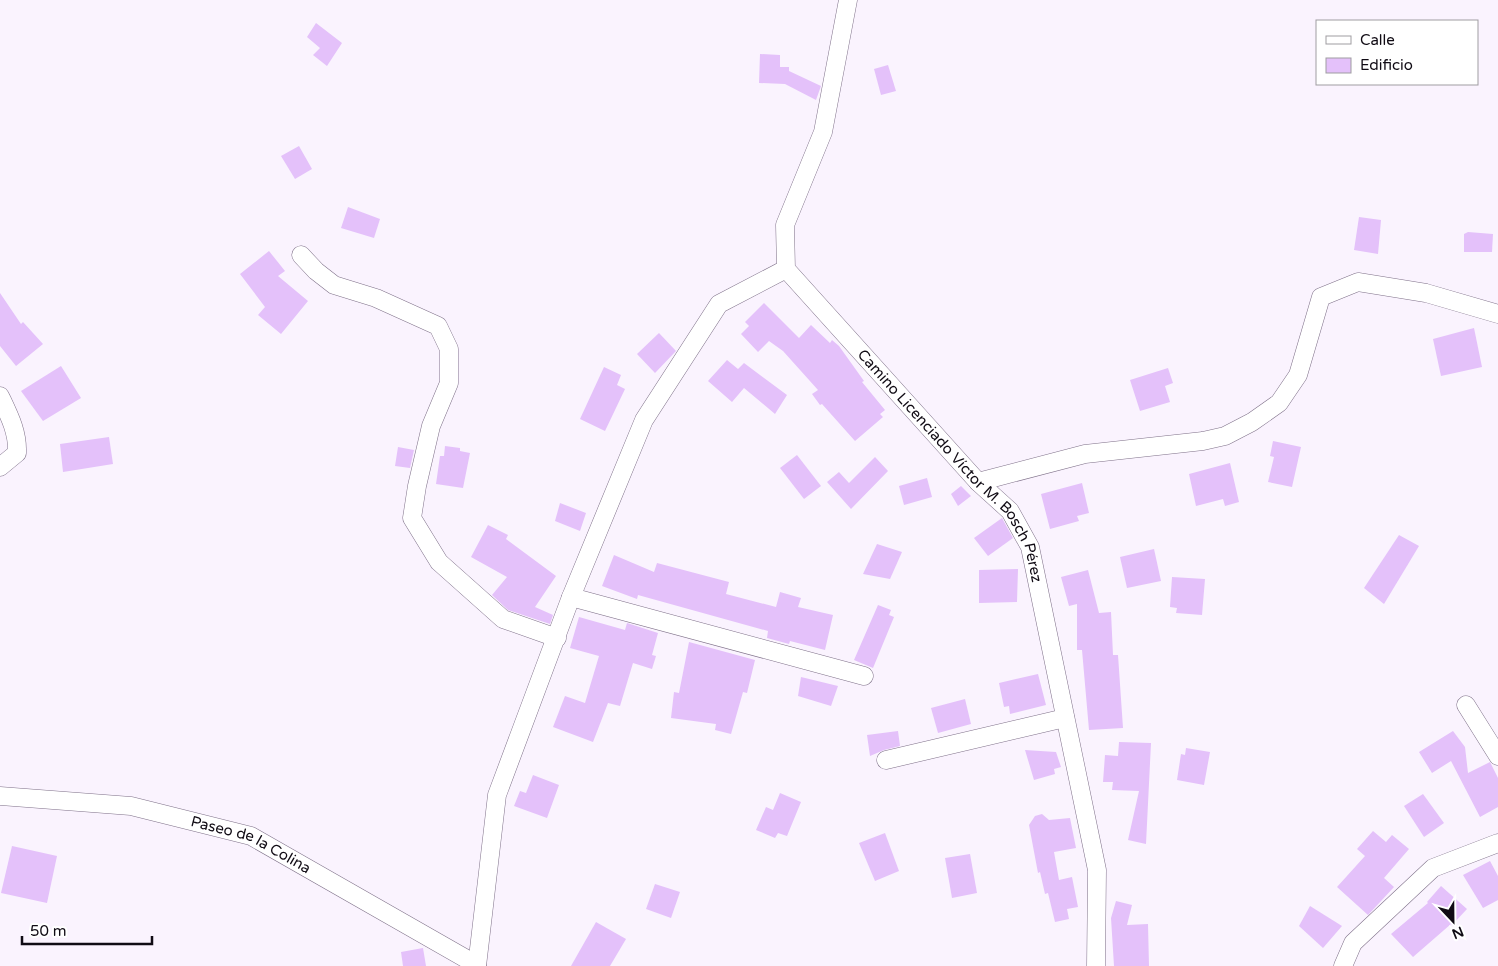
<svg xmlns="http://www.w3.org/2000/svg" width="1498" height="966" viewBox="0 0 1498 966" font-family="'Varela Round',sans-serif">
  <rect width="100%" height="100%" fill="#faf3fe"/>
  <g fill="#e4c1fa">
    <polygon points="316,23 342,43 327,66 313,55 320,48 307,37"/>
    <polygon points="760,54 780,55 780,67 789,67 789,71 821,86 816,100 785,84 759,83"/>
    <polygon points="888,65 896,91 881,95 874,69"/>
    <polygon points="299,146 312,169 295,179 281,156"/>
    <polygon points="348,207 380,219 374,238 341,228"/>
    <polygon points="1359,217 1381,220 1378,254 1354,250"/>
    <polygon points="1468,232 1493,234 1492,252 1464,252 1464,234"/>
    <polygon points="269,251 285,271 278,276 308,301 281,334 258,315 265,307 240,274"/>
    <polygon points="0,293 21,324 23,322 43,344 16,366 0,346"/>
    <polygon points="764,303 799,338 811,325 830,343 832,340 839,346 864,381 862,382 885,410 880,414 883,417 855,441 822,404 820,405 812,394 818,390 783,351 769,341 758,352 741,334 749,326 745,322"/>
    <polygon points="1474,328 1482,367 1441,376 1433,339"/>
    <polygon points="659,333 676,351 655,373 637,354"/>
    <polygon points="727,360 738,369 744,363 787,395 775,414 744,388 732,402 708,381"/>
    <polygon points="61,366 81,398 43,421 21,391"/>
    <polygon points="604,367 621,375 617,385 625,389 605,431 580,419"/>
    <polygon points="1168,368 1173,383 1165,386 1170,402 1140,411 1130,380"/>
    <polygon points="109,437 113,464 63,472 60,444"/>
    <polygon points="1273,441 1301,447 1292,487 1268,482 1274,457 1270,456"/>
    <polygon points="445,446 460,448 460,451 470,453 463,488 436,484 440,456 444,456"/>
    <polygon points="398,447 414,450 410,468 395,466"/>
    <polygon points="797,455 821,486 804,499 780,468"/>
    <polygon points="875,457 888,471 851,509 827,482 839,472 849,483"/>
    <polygon points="1230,463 1239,502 1225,506 1223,499 1196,506 1189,474"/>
    <polygon points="927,478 932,497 904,505 899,486"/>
    <polygon points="1082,483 1089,513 1077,516 1079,521 1050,529 1041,494"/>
    <polygon points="961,486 971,496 958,506 951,494"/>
    <polygon points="560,503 586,513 580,531 555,521"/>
    <polygon points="1002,518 1013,538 988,556 974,538"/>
    <polygon points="488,525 508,535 506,539 556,576 535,607 553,615 550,624 508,610 492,595 507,577 471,557"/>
    <polygon points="1399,535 1419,546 1384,604 1364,588"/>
    <polygon points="877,544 902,552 890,579 863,574"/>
    <polygon points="1154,549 1161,581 1127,588 1120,557"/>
    <polygon points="614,555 654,572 657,563 729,582 726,594 776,607 780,592 801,598 798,607 833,615 825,650 790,641 789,644 767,638 768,631 638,595 637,599 602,586"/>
    <polygon points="1018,569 1017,602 979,603 979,570"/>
    <polygon points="1088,570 1099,613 1111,612 1113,655 1118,655 1123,728 1089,730 1082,650 1077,650 1077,604 1069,606 1061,577"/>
    <polygon points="1172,577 1205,579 1202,615 1176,613 1177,608 1170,607"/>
    <polygon points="878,605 891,610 889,615 894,617 873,668 854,660"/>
    <polygon points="579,617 625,630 627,623 658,633 652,655 656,656 652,669 633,663 620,706 608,703 593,742 553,727 565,696 585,703 599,656 570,648"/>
    <polygon points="689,642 755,660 747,693 743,692 731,734 715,730 716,724 671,718 674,692 679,693"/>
    <polygon points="1038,674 1046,705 1010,714 1009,706 1004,707 999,683"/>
    <polygon points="801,677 838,686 831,706 798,696"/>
    <polygon points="965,699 971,724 938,733 931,708"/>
    <polygon points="898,731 900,746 884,750 870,756 867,735"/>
    <polygon points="1453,731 1465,747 1468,773 1490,762 1498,778 1498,807 1480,817 1451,761 1432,773 1419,752"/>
    <polygon points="1119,742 1151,743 1146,844 1128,840 1139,791 1112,790 1113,782 1103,782 1105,755 1118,756"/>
    <polygon points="1186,748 1210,752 1204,785 1177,780 1181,754 1185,755"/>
    <polygon points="1025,750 1056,752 1061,767 1054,769 1055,774 1034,780"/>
    <polygon points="533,775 559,785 547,818 514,806 520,791 526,793"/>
    <polygon points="780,793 801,802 787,836 778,833 775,838 756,830 766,807 773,810"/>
    <polygon points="1423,794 1444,823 1424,837 1404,806"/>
    <polygon points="1042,814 1049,820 1070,818 1076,848 1054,852 1059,880 1072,877 1078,907 1067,909 1069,919 1055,922 1048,893 1045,894 1040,872 1038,873 1029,825 1035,816"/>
    <polygon points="1373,831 1386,842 1392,835 1409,849 1384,878 1394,887 1368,915 1337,887 1365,856 1357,849"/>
    <polygon points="885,833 899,871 875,881 859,843"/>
    <polygon points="12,846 57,856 47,903 1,893"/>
    <polygon points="970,854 977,893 952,898 945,858"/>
    <polygon points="1490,861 1498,876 1498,900 1483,908 1463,875"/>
    <polygon points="655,884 680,892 671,918 646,909"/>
    <polygon points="1441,886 1467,909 1452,925 1451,924 1413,957 1391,934 1428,903 1427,902"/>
    <polygon points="1116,901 1132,905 1127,925 1148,924 1149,966 1114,966 1111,918"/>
    <polygon points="1310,906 1342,926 1323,948 1299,926"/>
    <polygon points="596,922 626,939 610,966 571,966"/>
    <polygon points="423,948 426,966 403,966 401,952"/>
  </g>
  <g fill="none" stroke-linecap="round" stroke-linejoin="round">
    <g stroke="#7f7189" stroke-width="19">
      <g id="minor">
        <path id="s1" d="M848,0L823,132L785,225L786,269L978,482L1010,511L1030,547L1097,870L1096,966"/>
        <polyline points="301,255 316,271 334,285 376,298 438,326 449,349 449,383 431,426 417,486 412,518 439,562 503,619 557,638"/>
        <path d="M0,396C9,415 18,432 17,453L0,467"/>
        <polyline points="978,482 1085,454 1203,441 1225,436 1252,422 1279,403 1298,375 1321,297 1358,282 1426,293 1498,314"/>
        <polyline points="571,597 864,676"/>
        <polyline points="1466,705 1498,756"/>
        <polyline points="886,760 1065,718"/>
        <path id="s2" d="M0,796L131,806L251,836L477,965"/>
        <polyline points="477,966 497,795 571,597 644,420 719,304 786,269"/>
        <polyline points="1343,966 1353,943 1433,868 1498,843"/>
      </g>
    </g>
    <use href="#minor" stroke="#fff" stroke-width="18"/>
  </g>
  <g text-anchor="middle" stroke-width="4" stroke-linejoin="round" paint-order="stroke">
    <g font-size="15" fill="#100b14" stroke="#fff">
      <text dy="5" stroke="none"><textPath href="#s1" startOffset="538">Camino Licenciado Víctor M. Bosch Pérez</textPath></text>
      <text dy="5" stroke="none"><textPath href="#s2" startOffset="258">Paseo de la Colina</textPath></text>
    </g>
  </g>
  <rect x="1316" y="20" width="162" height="65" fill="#ffffff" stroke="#9f9da1"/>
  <rect x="1326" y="36" width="25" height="8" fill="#ffffff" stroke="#9f9da1"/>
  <text x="1360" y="45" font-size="15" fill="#100b14">Calle</text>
  <rect x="1326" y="58" width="25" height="15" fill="#e4c1fa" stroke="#9f9da1"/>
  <text x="1360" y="70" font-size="15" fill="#100b14">Edificio</text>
  <g transform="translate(1453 921) rotate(158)" stroke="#ffffff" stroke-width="4" paint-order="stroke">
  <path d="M0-4L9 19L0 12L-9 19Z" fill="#100b14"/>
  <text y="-8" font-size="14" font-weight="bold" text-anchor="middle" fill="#100b14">N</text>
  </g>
  <path d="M22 936v8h130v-8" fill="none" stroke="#100b14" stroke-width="2.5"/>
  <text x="30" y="936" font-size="15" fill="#100b14" stroke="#ffffff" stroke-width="4" paint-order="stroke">50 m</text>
</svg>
